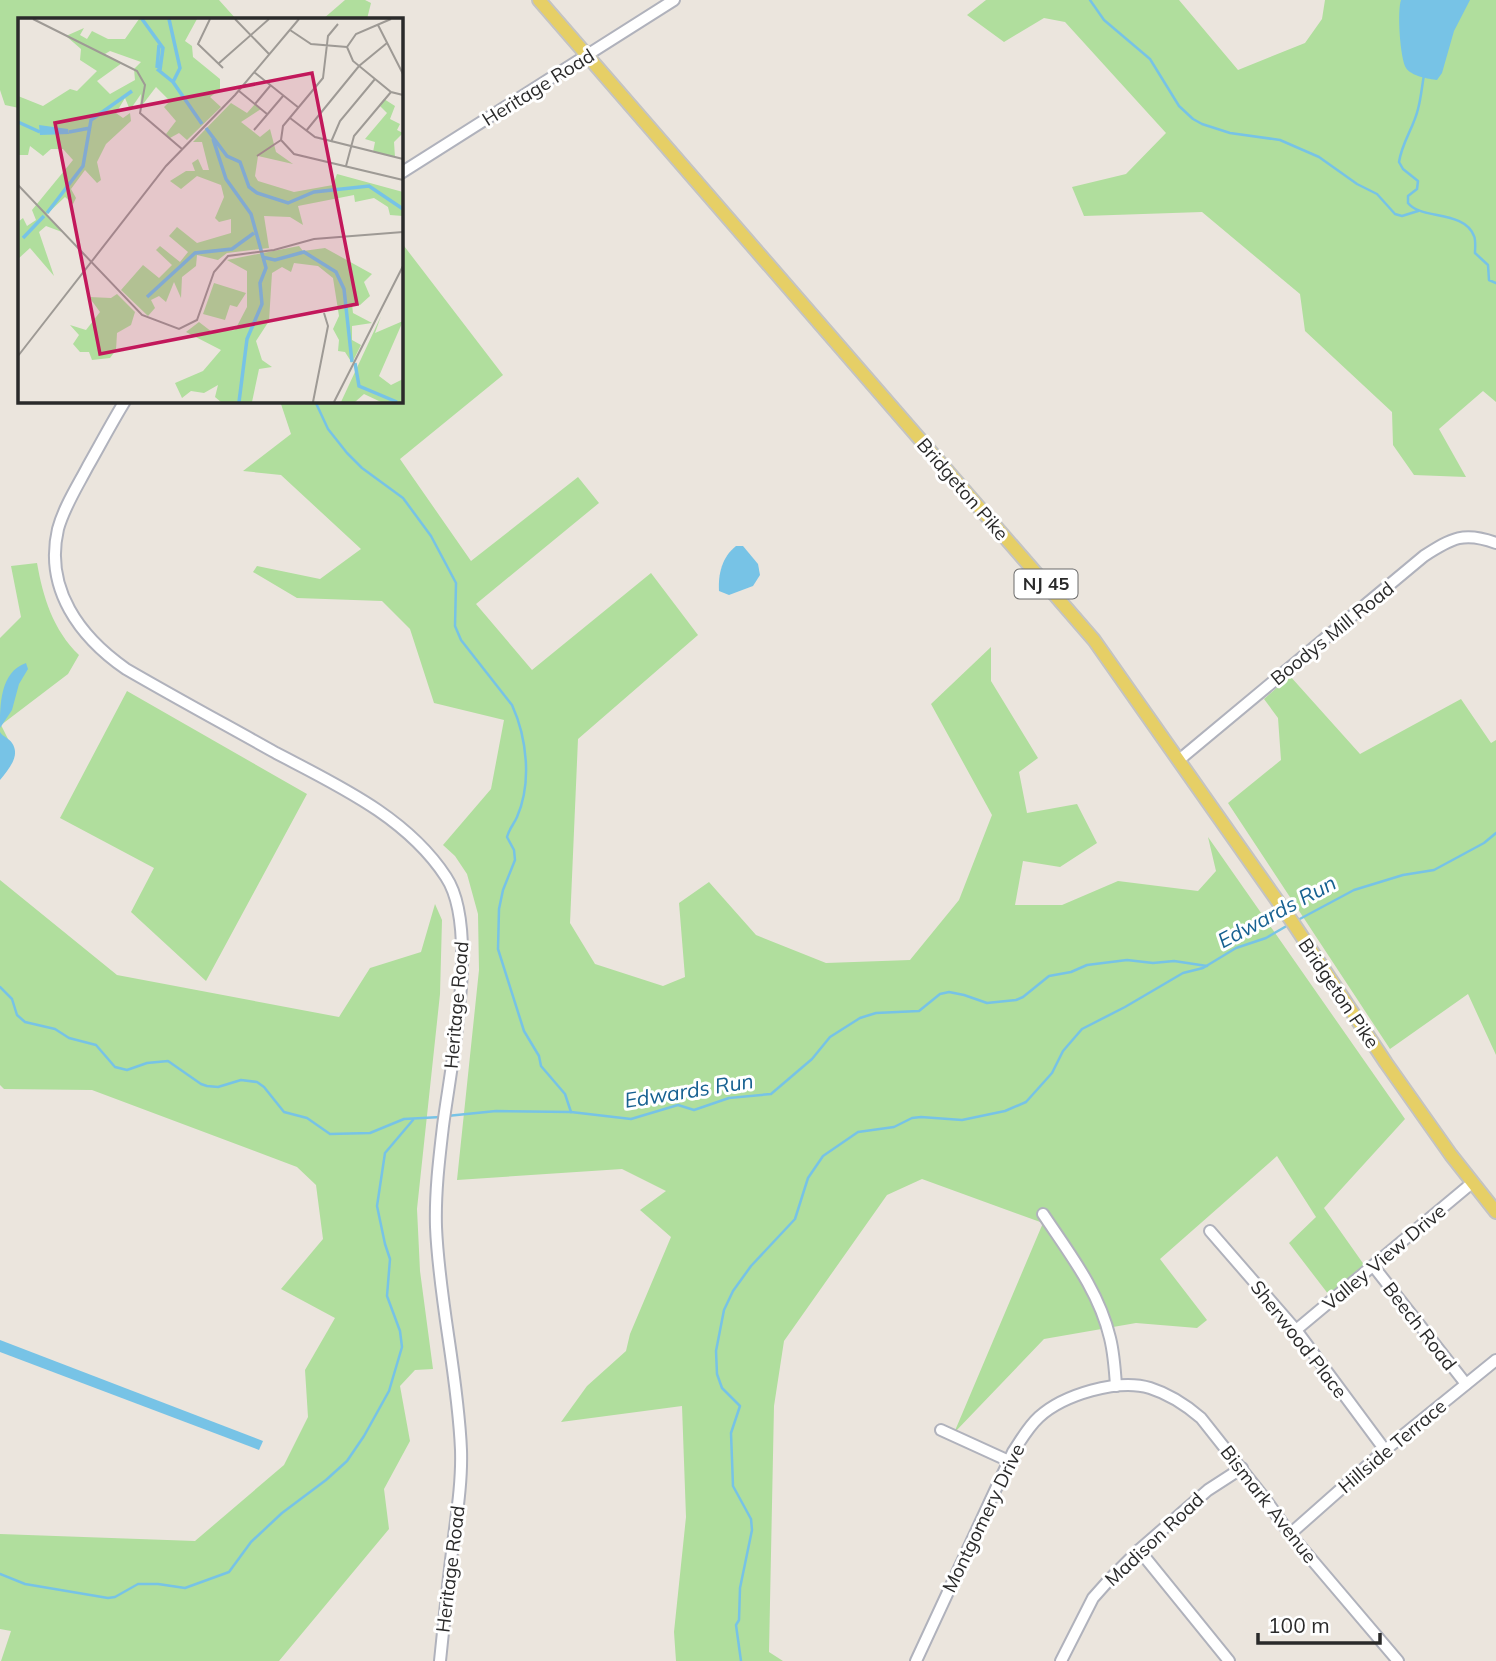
<svg xmlns="http://www.w3.org/2000/svg" width="1496" height="1661" viewBox="0 0 1496 1661" font-family="Mulish,sans-serif">
  <rect width="100%" height="100%" fill="#ebe5dd"/>
  <g fill="#b0de9d">
    <polygon points="0,0 219,0 236,19 19,19 19,108 5,105 0,90"/>
    <polygon points="345,0 365,0 371,3 367,19 323,19"/>
    <polygon points="986,0 1179,0 1238,70 1305,43 1322,19 1325,0 1496,0 1496,402 1483,391 1439,429 1466,477 1414,475 1393,445 1392,412 1305,331 1300,294 1202,212 1084,216 1072,187 1126,174 1166,133 1065,22 1044,18 1004,42 967,15"/>
    <polygon points="401,242 503,375 400,459 471,561 578,477 599,503 476,604 532,670 651,573 698,635 578,739 570,923 595,964 663,986 685,977 679,903 709,882 756,935 826,963 910,960 959,900 992,815 931,704 991,647 991,681 1038,758 1019,772 1027,813 1077,804 1097,843 1060,867 1023,861 1015,905 1062,905 1118,881 1198,891 1216,871 1208,837 1405,1119 1324,1208 1367,1269 1332,1299 1289,1243 1316,1217 1277,1156 1160,1259 1207,1320 1197,1328 1136,1323 1044,1339 954,1433 1043,1223 922,1179 887,1195 784,1341 774,1406 769,1652 783,1661 676,1661 674,1632 686,1517 682,1406 561,1422 587,1386 626,1351 630,1334 671,1237 640,1210 666,1191 622,1169 457,1180 479,970 478,914 467,874 455,856 443,845 491,789 504,720 434,703 410,629 382,601 297,598 253,572 257,566 320,579 361,549 281,475 243,471 291,434 280,401 401,401"/>
    <path d="M37,563C43,597 53,630 79,655L68,674L1,725L15,753L0,777V638L21,617L11,566Z"/>
    <polygon points="1290,676 1360,754 1461,699 1491,743 1496,740 1496,1055 1468,994 1390,1049 1228,803 1281,760 1278,718 1264,699"/>
    <polygon points="127,691 307,794 206,981 131,912 154,868 60,818"/>
    <polygon points="0,880 117,975 339,1017 370,968 421,952 435,904 442,920 440,994 417,1209 420,1271 433,1369 415,1370 400,1386 410,1441 384,1489 389,1529 279,1661 1,1661 11,1631 0,1629 0,1534 195,1541 284,1465 308,1417 305,1370 335,1318 281,1289 323,1239 316,1185 297,1167 92,1090 4,1089 0,1085"/>
  </g>
  <g fill="#77c3e6">
    <path d="M1401,0H1470L1454,31L1442,73L1437,80C1429,79 1411,76 1406,68C1400,58 1397,11 1401,0Z"/>
    <path d="M736,546H743L758,564L760,575L753,586L729,595L719,591C718,574 722,557 736,546Z"/>
    <path d="M26,663L28,669L19,684L12,710L0,728C0,705 0,672 26,663Z"/>
    <path d="M0,732C3,737 9,738 12,743C21,756 8,770 0,780Z"/>
    <polygon points="0,1340 263,1441 259,1450 0,1352"/>
  </g>
  <g fill="none" stroke-linecap="round" stroke-linejoin="round">
    <g stroke="#77c3e6" stroke-width="2.5">
      <polyline points="1090,0 1104,20 1150,59 1179,106 1193,119 1202,124 1230,133 1280,140 1319,157 1357,184 1377,194 1395,214 1402,216 1418,211"/>
      <path d="M1424,75C1422,86 1421,98 1418,109C1414,127 1402,142 1399,162L1403,169L1418,181L1417,189L1408,196V203C1421,220 1464,210 1474,236C1476,240 1475,248 1475,253L1488,265L1489,280L1496,283"/>
      <path d="M315,401L328,429L347,453L362,468L403,498L431,536L456,583L455,626L461,640L512,705C527,738 532,783 517,817C514,824 509,829 507,837L514,850L515,860L503,890L499,909L498,949L524,1031L539,1056L541,1066L565,1094L571,1112"/>
      <polyline points="1296,921 1354,890 1403,875 1434,870 1484,843 1496,833"/>
      <polyline points="0,987 12,999 17,1015 25,1022 55,1029 69,1038 96,1045 115,1067 127,1070 147,1063 168,1061 201,1084 207,1086 218,1087 241,1080 257,1082 264,1087 284,1112 307,1118 330,1134 370,1133 404,1119 441,1117"/>
      <polyline points="447,1116 496,1111 571,1112 631,1119 678,1105 694,1110 729,1098 771,1094 812,1059 830,1037 860,1018 876,1013 919,1011 940,994 949,992 964,995 987,1003 1016,1000 1023,997 1049,976 1071,972 1087,965 1127,960 1153,963 1174,961 1207,966"/>
      <polyline points="0,1574 25,1584 108,1598 115,1597 138,1584 158,1584 185,1588 229,1572 251,1542 282,1513 326,1480 347,1461 364,1436 389,1391 402,1347 400,1331 387,1296 390,1259 385,1244 377,1206 385,1153 413,1120"/>
      <polyline points="741,1661 736,1625 739,1620 740,1588 752,1530 751,1519 733,1486 731,1433 740,1406 722,1388 717,1374 716,1351 724,1310 733,1291 751,1266 795,1219 808,1178 823,1156 858,1132 894,1127 912,1118 921,1117 962,1120 1005,1111 1026,1102 1052,1073 1063,1051 1082,1029 1125,1007 1183,973 1203,968 1236,948 1266,938 1290,924"/>
    </g>
    <g stroke="#b0b2bc" stroke-width="14">
      <g id="minor">
        <polyline points="401,173 674,0"/>
        <path d="M125,401C112,422 100,445 88,466C77,487 64,507 58,529C44,589 80,637 126,669C176,698 226,725 276,753C337,785 407,817 446,877C480,928 451,1064 443,1126C439,1160 435,1193 436,1227C439,1301 458,1375 461,1450C462,1481 457,1513 453,1544C448,1583 444,1622 440,1661"/>
        <path d="M1179,760L1424,556C1452,538 1464,531 1496,543"/>
        <path d="M1043,1214C1069,1253 1099,1291 1110,1338C1114,1354 1115,1370 1116,1386"/>
        <polyline points="1210,1231 1296,1330 1385,1450"/>
        <polyline points="1374,1267 1466,1384"/>
        <polyline points="1296,1330 1472,1183"/>
        <polyline points="941,1430 1009,1461"/>
        <polyline points="1290,1534 1385,1450 1496,1360"/>
        <polyline points="1139,1550 1229,1661"/>
        <path d="M916,1661L1013,1452C1021,1440 1028,1427 1039,1417C1063,1395 1118,1378 1150,1388C1169,1394 1186,1405 1201,1418L1266,1500L1290,1534L1398,1661"/>
        <polyline points="1061,1661 1093,1598 1109,1580 1139,1550 1208,1490 1242,1468"/>
      </g>
    </g>
    <g stroke="#c3c3c3" stroke-width="16">
      <polyline id="major" points="539,0 1094,640 1293,923 1386,1063 1451,1155 1496,1212"/>
    </g>
    <use href="#minor" stroke="#fff" stroke-width="10"/>
    <use href="#major" stroke="#e6cf66" stroke-width="12"/>
  </g>
  <g text-anchor="middle" stroke-width="6" stroke-linejoin="round" paint-order="stroke">
    <rect fill="#fff" stroke="#6a6a6a" stroke-width="2" x="1014.5" y="569.5" width="63" height="29" rx="5"/>
    <g font-size="18" font-weight="bold" fill="#2a2a2a">
      <text x="1046" y="590">NJ 45</text>
    </g>
    <g font-size="19" fill="#2a2a2a" stroke="#fff">
      <text transform="translate(538 87) rotate(-32)" y="7">Heritage Road</text>
      <text transform="translate(963 489) rotate(49)" y="7">Bridgeton Pike</text>
      <text transform="translate(1332 633) rotate(-39)" y="7">Boodys Mill Road</text>
      <text transform="translate(1339 993) rotate(56)" y="7">Bridgeton Pike</text>
      <text transform="translate(456 1005) rotate(-85)" y="7">Heritage Road</text>
      <text transform="translate(1384 1257) rotate(-40)" y="7">Valley View Drive</text>
      <text transform="translate(1420 1326) rotate(52)" y="7">Beech Road</text>
      <text transform="translate(1299 1339) rotate(52)" y="7">Sherwood Place</text>
      <text transform="translate(1392 1446) rotate(-40)" y="7">Hillside Terrace</text>
      <text transform="translate(1269 1504) rotate(52)" y="7">Bismark Avenue</text>
      <text transform="translate(983 1518) rotate(-64)" y="7">Montgomery Drive</text>
      <text transform="translate(1154 1539) rotate(-43)" y="7">Madison Road</text>
      <text transform="translate(450 1569) rotate(-83)" y="7">Heritage Road</text>
    </g>
    <g font-size="21" font-style="italic" fill="#176191" stroke="#fff">
      <text transform="translate(1277 912) rotate(-28)" y="7">Edwards Run</text>
      <text transform="translate(689 1091) rotate(-9)" y="7">Edwards Run</text>
    </g>
  </g>
  <g transform="translate(18 18)">
    <rect width="385" height="385" fill="#ebe5dd"/>
    <path d="M121,1H179L167,23L174,28L175,39L202,61V72L192,79L203,89L169,122L161,115L152,120L148,116L158,103L146,89L152,83L138,69L122,90L123,76L112,92L107,80L98,95L105,100L112,95L113,103L88,126L79,144L83,162L79,165L67,152L53,171L58,180L55,186L47,179L28,197L44,214L28,208L21,214L36,258L12,230L0,241V204L5,200L9,208L18,202L14,192L55,142L45,131H33L25,138L12,128L10,137H0V78L25,88L52,71L59,73L79,53L62,42L63,31L48,18L66,10L62,17L69,21L74,13L90,21H107ZM92,33L123,44L116,51L117,62L92,76L79,63L104,45L87,36ZM366,81L377,88L372,101L382,106L379,112L385,115L376,124L377,139L355,134L357,124L347,121L369,95L361,87ZM213,85L229,95L237,86L243,91L223,104L242,119L252,111L258,134L275,146L240,138L237,158L240,163L276,174L315,167L319,156L385,174V198L372,197L370,189L356,180L337,184L336,177L280,188L285,207L272,199L246,198L251,230L209,235L200,242L179,237L178,248L164,259L163,280L156,264L148,284L141,278L133,282L137,290L130,298L103,272L125,247L141,260L154,247L138,232L142,228L162,244L170,234L151,218L159,209L179,225L213,215V201L201,204L197,200L206,179L203,167L179,158L163,171L152,163L168,153H177L174,145L180,141L185,152H191L184,124H175ZM281,228L285,233L307,230L354,256L346,264L352,278L342,287L334,286L335,295L354,305L334,308V322L343,327L334,345L327,334L320,333L321,322L315,311L321,298L315,260L300,248L276,245L273,254L264,249L254,255L251,303L238,323L244,342L254,349L241,351L234,384H203L197,379L200,367L186,375L173,373L164,380L157,365L185,353L203,332L168,314L181,304L194,314L217,312L229,289V253L209,242ZM196,265L228,275L219,289L212,287L207,302L185,296ZM99,276L117,294L113,307L99,315L98,332L92,340L74,342L71,334H62L55,326L61,317L52,307L68,312L82,294L71,279L93,280ZM363,298L357,315L385,303L361,358L373,367L385,361V384H363L346,376L337,384H323Z" fill="#b0de9d" fill-rule="evenodd"/>
    <path d="M21,107L50,111L51,116L22,117Z" fill="#77c3e6"/>
    <path fill="none" stroke="#77c3e6" stroke-width="3.5" d="M124,1L145,30L142,52M151,1L162,50L155,64M139,50L141,27M139,51L155,64L184,106M0,104L22,114M188,110L209,138L222,144L231,169L239,175L270,185L296,174L351,168L385,191M51,114L72,110M195,121L208,161L233,196L248,250L242,265L244,286L229,321L221,384M29,195L65,148L73,102L114,73M5,220L26,198M244,239L257,242L286,234L318,254L326,271L334,344M129,279L177,235L214,231L236,215M337,345L341,368L379,384"/>
    <path fill="none" stroke="#9e9a95" stroke-width="2" d="M15,1L119,53L127,67L122,95L164,131M192,1L180,26L205,50M217,1L251,36M360,7L385,56M272,12L293,26L329,29M329,29L335,43L373,74L385,77M329,29L338,16L373,1M200,46L251,1M236,54L281,90M221,73L249,96M237,86L252,68M272,100L297,119L385,141M236,112L265,78M288,113L341,48L369,25M263,122L265,108L305,60L310,18L320,6M263,122L276,136L385,162M313,124L322,103L357,61M239,138L263,122M328,148L336,118L373,74M0,167L124,297L161,311L179,302L196,254L210,238L256,232L296,221L385,214M0,338L148,148L217,77L281,1M295,384L310,308L306,295M316,384L385,248"/>
    <path fill="#c2185b" fill-opacity="0.15" stroke="#c2185b" stroke-width="3.5" d="M294,55L339,286L82,336L37,105Z"/>
    <rect width="385" height="385" fill="none" stroke="#2a2a2a" stroke-width="3.5"/>
  </g>
  <path d="M1258 1633v10h122v-10" fill="none" stroke="#2a2a2a" stroke-width="3.5"/>
  <text x="1268" y="1633" font-size="21" fill="#2a2a2a" stroke="#ffffff" stroke-width="5" paint-order="stroke">100 m</text>
</svg>
